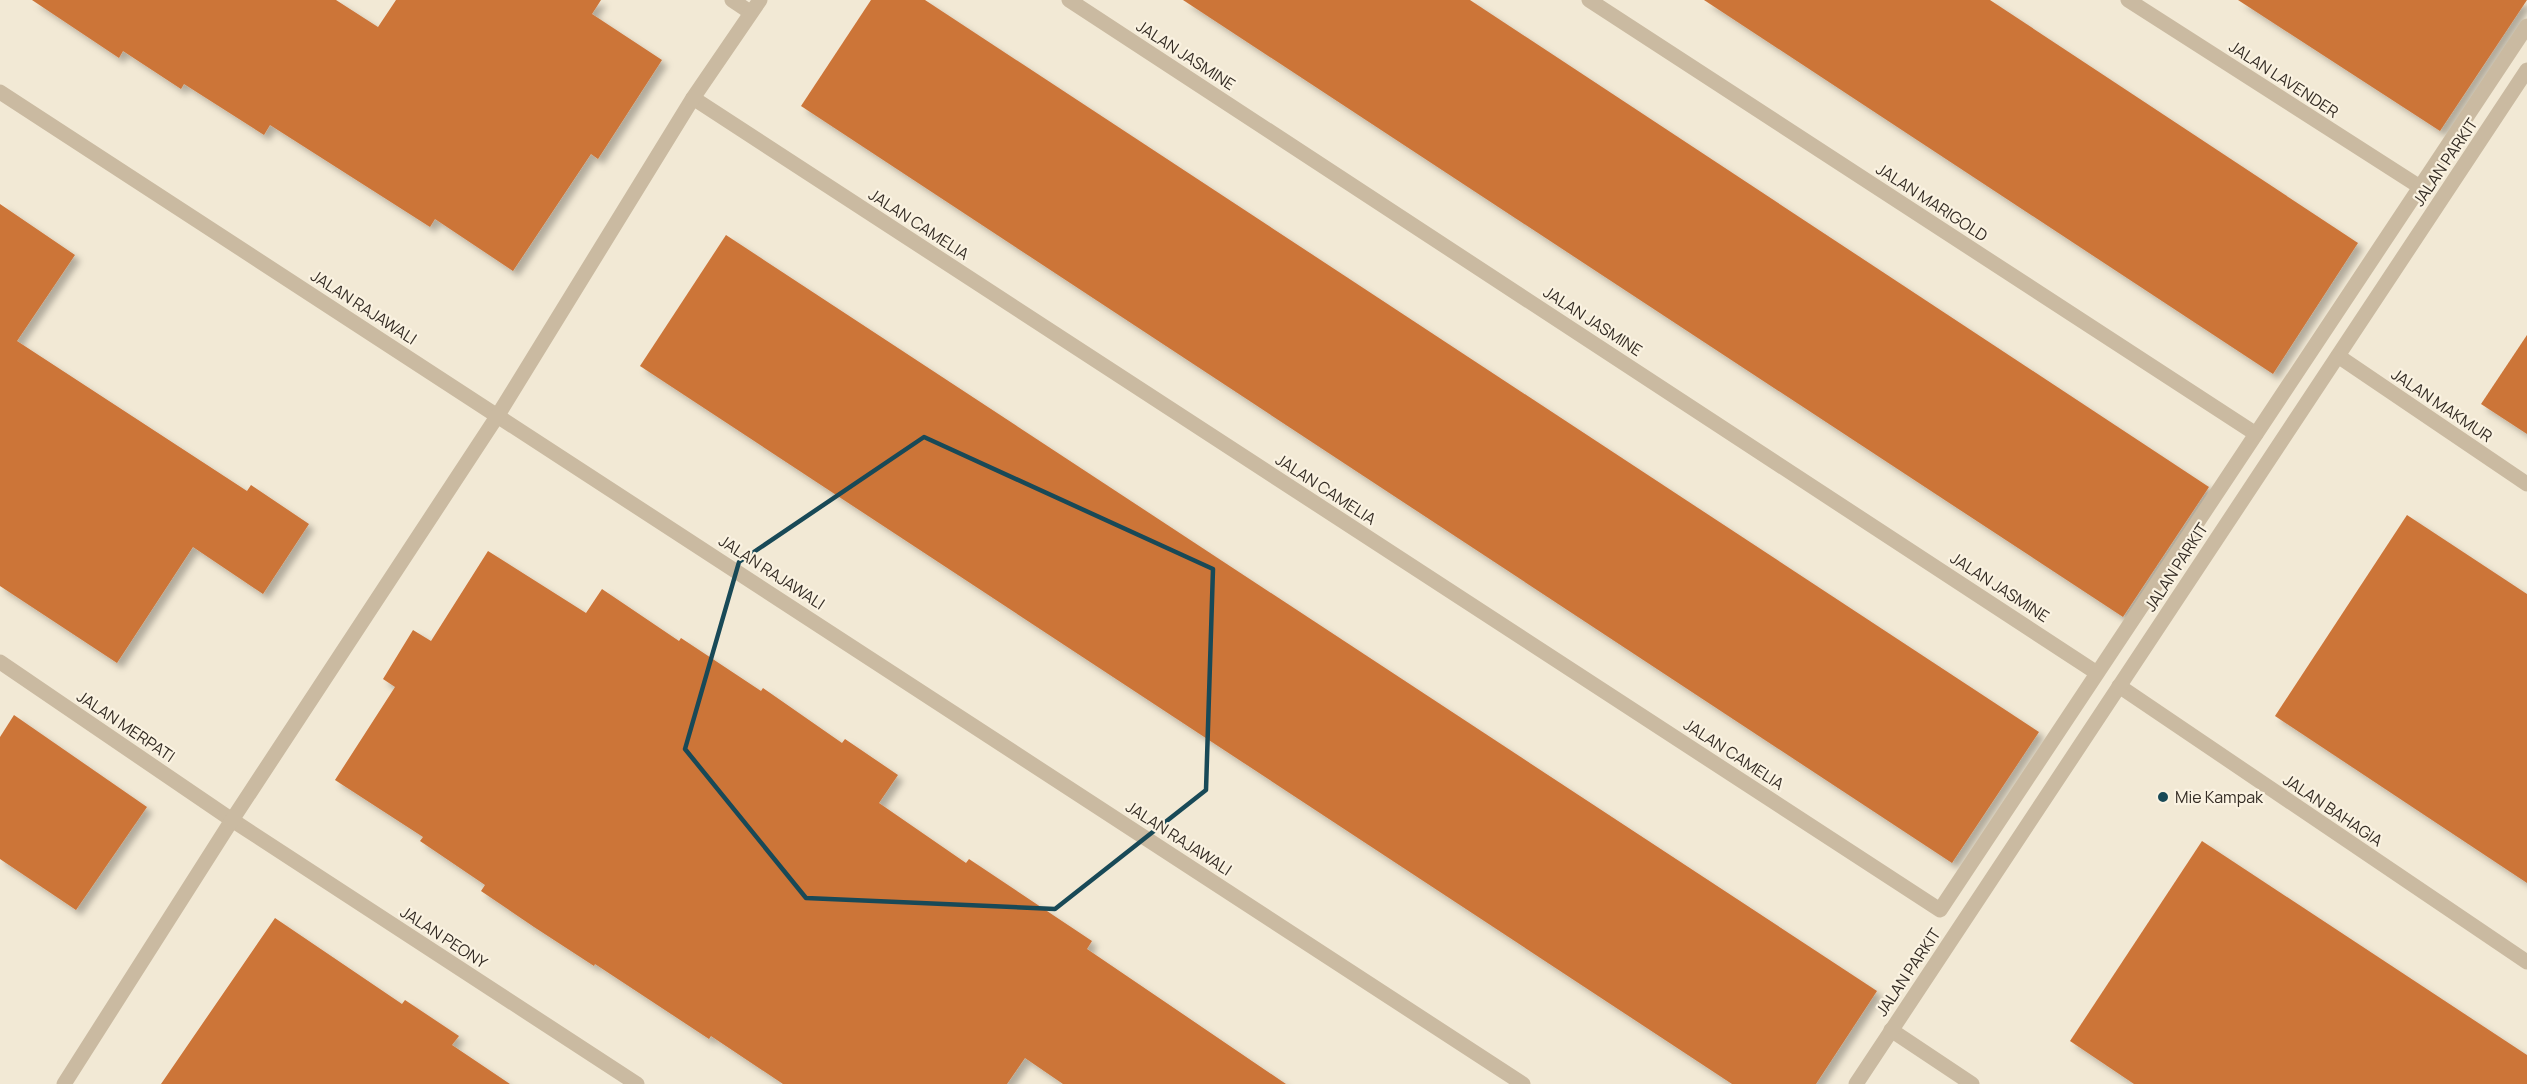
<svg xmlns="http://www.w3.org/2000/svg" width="2527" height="1084" viewBox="0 0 2527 1084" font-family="Manrope,sans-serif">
  <defs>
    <filter id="shadow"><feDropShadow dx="5.5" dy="5.5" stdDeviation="3" flood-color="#0004"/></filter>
  </defs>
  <rect width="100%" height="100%" fill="#f2e9d5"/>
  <g fill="#cc7439" filter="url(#shadow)">
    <polygon points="32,0 336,0 378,27 396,0 601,0 592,14 662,60 598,159 591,154 513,271 435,219 430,227 270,125 264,135 184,84 181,89 123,51 119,58"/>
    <polygon points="871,0 925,0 2039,732 1952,863 801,106"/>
    <polygon points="1183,0 1470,0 2209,487 2123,617"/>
    <polygon points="1704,0 1990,0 2358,243 2273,374"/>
    <polygon points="2238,0 2527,0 2440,131"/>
    <polygon points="0,204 75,255 17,341 247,491 251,485 309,524 263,594 193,547 117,663 0,586"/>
    <polygon points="726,235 1877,991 1816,1084 1732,1084 640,366"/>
    <polygon points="2527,335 2527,434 2481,404"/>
    <polygon points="2407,515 2527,594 2527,883 2275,716"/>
    <polygon points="488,551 586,613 602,589 679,641 681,638 761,691 763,688 842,743 845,739 898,775 879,803 966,863 969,859 1092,941 1087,949 1286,1084 1063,1084 1025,1058 1007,1084 783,1084 711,1036 709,1039 595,964 594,966 534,927 481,891 485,885 420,841 423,837 335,780 395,687 383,679 413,630 431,641"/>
    <polygon points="14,715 147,807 76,910 0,859 0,737"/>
    <polygon points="2202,841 2527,1055 2527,1084 2134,1084 2070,1041"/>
    <polygon points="275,918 402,1004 405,1000 459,1036 452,1045 510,1084 161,1084"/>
  </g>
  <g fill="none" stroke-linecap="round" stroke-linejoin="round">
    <g stroke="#cabaa1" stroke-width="15">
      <polyline points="732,0 750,12"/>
      <polyline points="1069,0 2097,673"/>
      <polyline points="1589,0 2256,434"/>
      <polyline points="2128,0 2420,187"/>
      <polyline points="0,92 1523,1084"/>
      <polyline points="693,98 1940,910 2527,26"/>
      <polyline points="2338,356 2527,484"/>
      <polyline points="0,662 232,820 637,1084"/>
      <polyline points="2119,686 2527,962"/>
      <polyline points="1891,1030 1972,1084"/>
      <polyline points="64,1084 232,820 498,415 693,98 760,0"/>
      <polyline points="1856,1084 2527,70"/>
    </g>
  </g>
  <path fill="none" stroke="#184957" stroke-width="4.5" stroke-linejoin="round" d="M924,437L1213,569L1206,790L1055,909L806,898L685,749L739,562Z"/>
  <circle fill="#184957" stroke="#faf2e1" stroke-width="2" cx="2163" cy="797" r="6"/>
  <g text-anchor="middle" stroke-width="4.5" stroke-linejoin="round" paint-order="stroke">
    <g font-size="16" fill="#342c24" stroke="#faf2e1">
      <text transform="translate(1186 55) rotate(33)" y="6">JALAN JASMINE</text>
      <text transform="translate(2284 79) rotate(33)" y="6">JALAN LAVENDER</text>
      <text transform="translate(2445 162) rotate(-56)" y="6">JALAN PARKIT</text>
      <text transform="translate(1932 202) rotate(33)" y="6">JALAN MARIGOLD</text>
      <text transform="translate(919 224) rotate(33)" y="6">JALAN CAMELIA</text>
      <text transform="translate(364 307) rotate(33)" y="6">JALAN RAJAWALI</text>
      <text transform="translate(1593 321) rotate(33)" y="6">JALAN JASMINE</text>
      <text transform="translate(2442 405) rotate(34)" y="6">JALAN MAKMUR</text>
      <text transform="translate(1326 489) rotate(33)" y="6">JALAN CAMELIA</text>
      <text transform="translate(2176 567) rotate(-57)" y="6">JALAN PARKIT</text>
      <text transform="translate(772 572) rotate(33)" y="6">JALAN RAJAWALI</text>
      <text transform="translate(2000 587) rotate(33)" y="6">JALAN JASMINE</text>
      <text transform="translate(126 726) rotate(34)" y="6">JALAN MERPATI</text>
      <text transform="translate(1734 754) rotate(33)" y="6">JALAN CAMELIA</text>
      <text transform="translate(2333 810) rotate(34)" y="6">JALAN BAHAGIA</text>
      <text transform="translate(1179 838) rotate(33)" y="6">JALAN RAJAWALI</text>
      <text transform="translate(444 937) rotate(33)" y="6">JALAN PEONY</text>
      <text transform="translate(1908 972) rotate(-56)" y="6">JALAN PARKIT</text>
    </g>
    <g font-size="16" fill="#342c24" stroke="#faf2e1" text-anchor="start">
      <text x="2175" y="803">Mie Kampak</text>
    </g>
  </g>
</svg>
